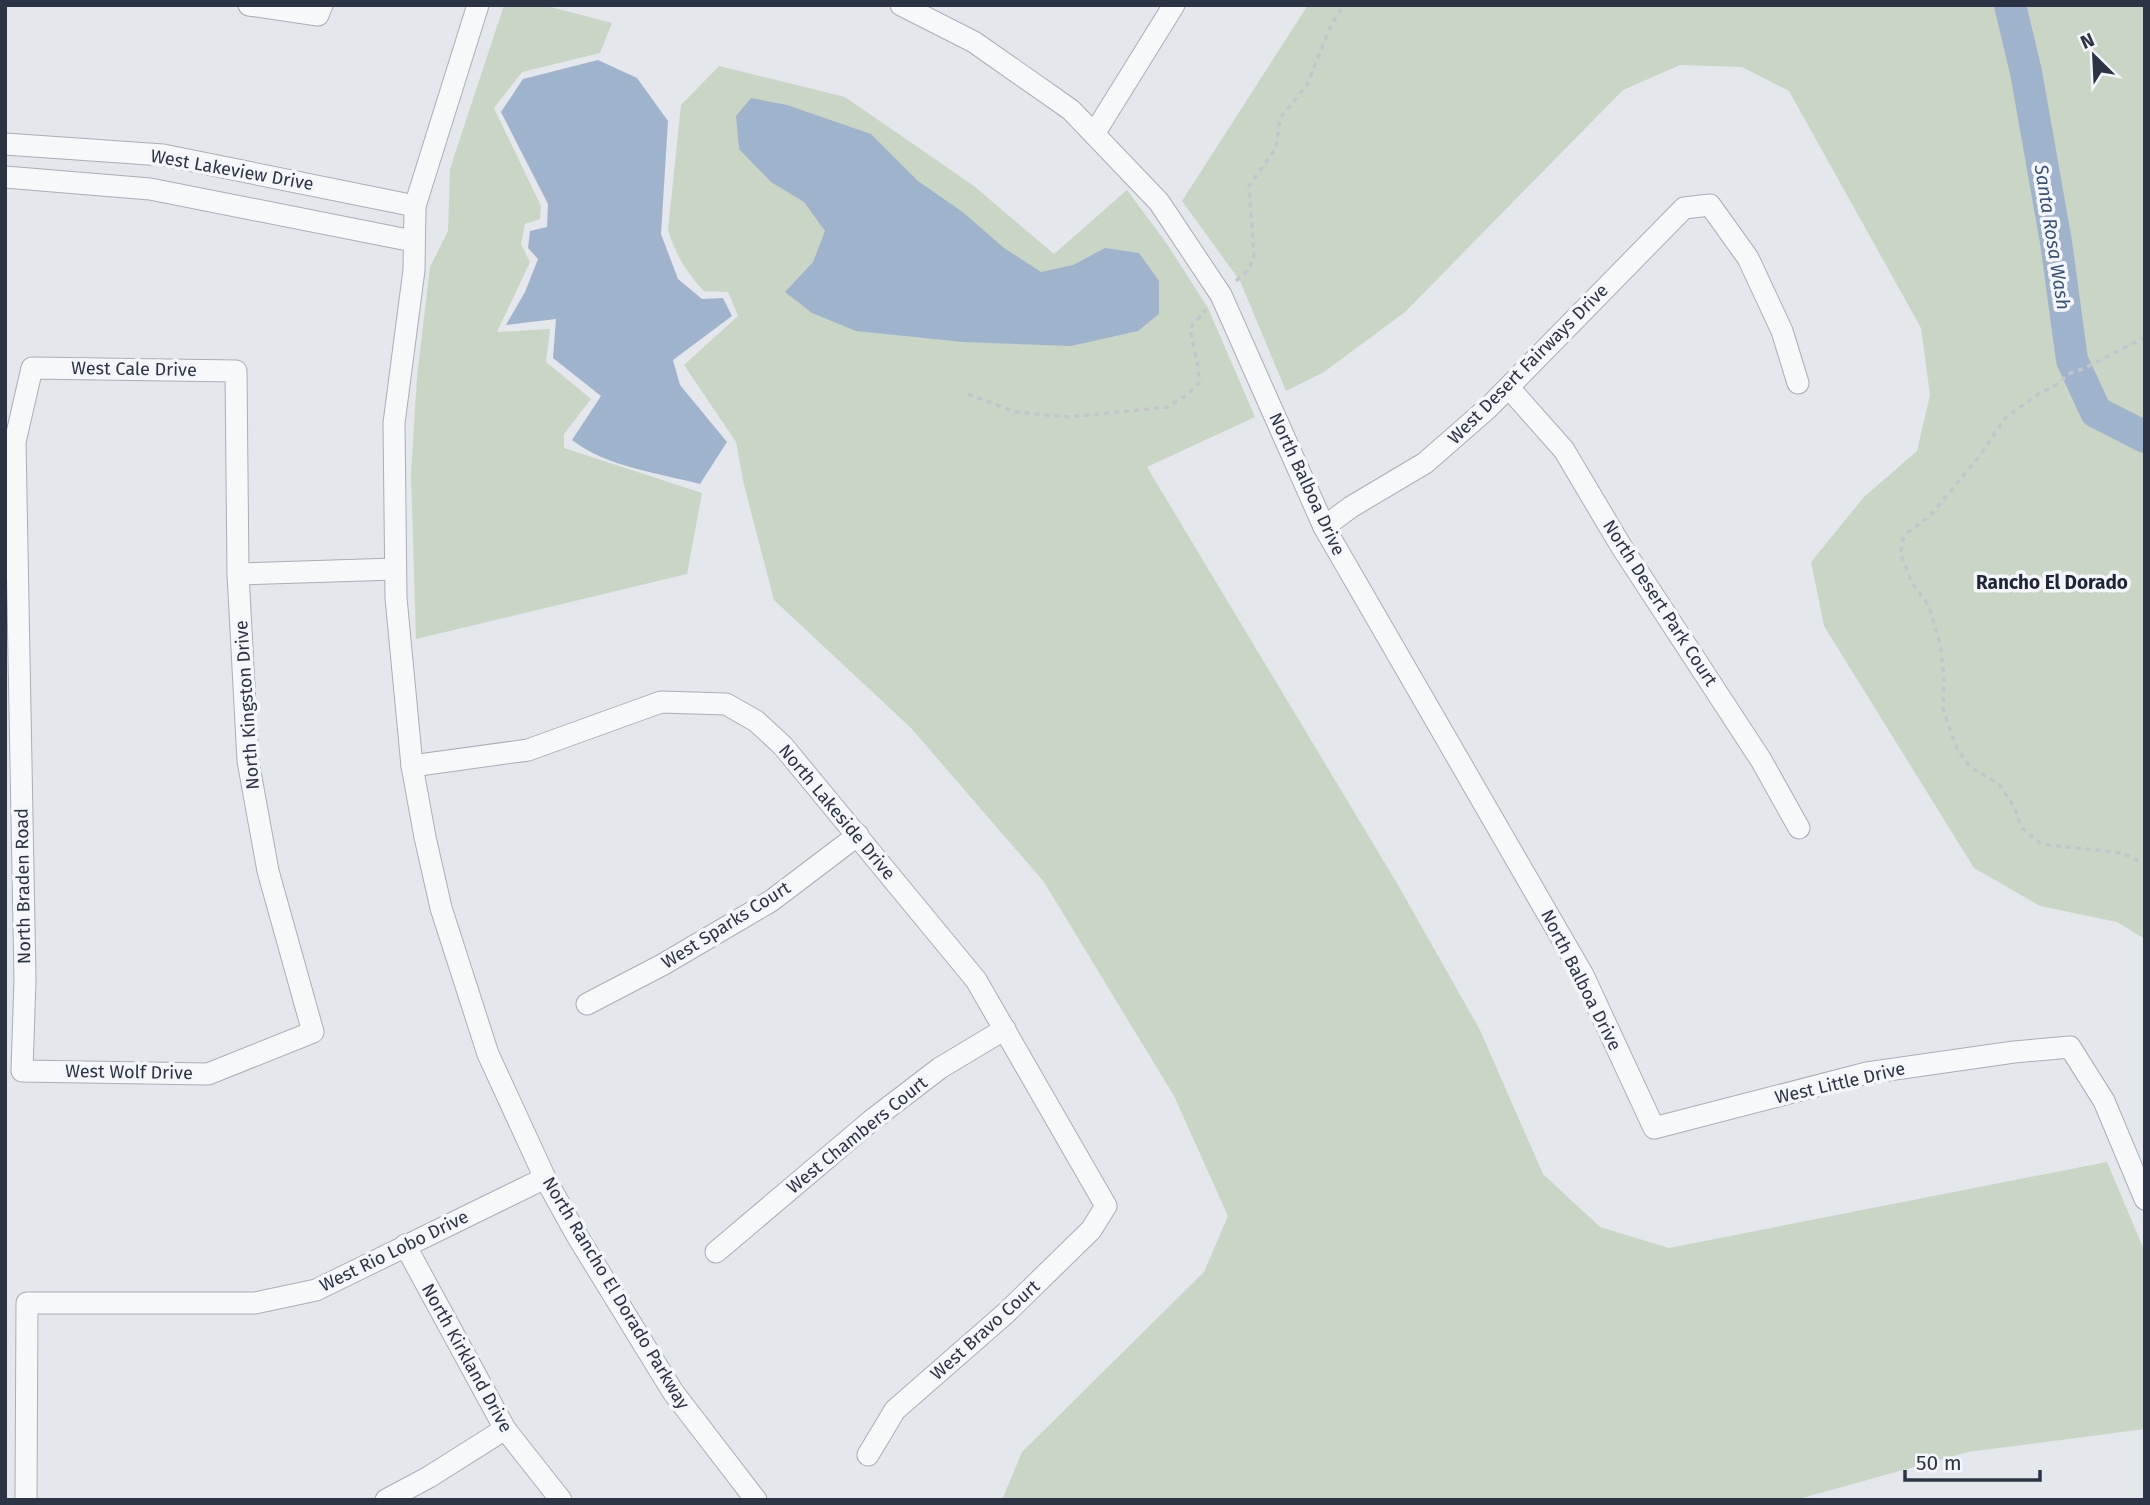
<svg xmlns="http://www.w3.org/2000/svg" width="2150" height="1505" viewBox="0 0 2150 1505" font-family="'Fira Sans',sans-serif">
  <rect width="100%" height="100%" fill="#e4e7ec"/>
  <g fill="#c9d6c5">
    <polygon points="504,5 543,5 612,23 600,53 522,72 494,108 541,206 540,219 525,224 521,244 530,262 497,332 550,329 546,362 591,399 564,434 564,448 702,493 687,574 416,639 411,474 417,377 430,267 448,231 450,169"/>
    <polygon points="1308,5 2145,5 2145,939 2117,922 2040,906 1974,868 1824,626 1811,562 1864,497 1917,451 1930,395 1921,328 1789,91 1742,67 1680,65 1623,90 1405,312 1324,372 1286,391 1240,281 1182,201"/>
    <path d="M719,66L845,97L974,186L1054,254L1127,190L1167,244L1208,308L1255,417L1147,467L1398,885L1480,1030L1543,1174L1600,1227L1669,1248L2107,1162L2145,1252V1429L1968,1452L1795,1500H1002L1022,1452L1204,1272L1228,1216L1174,1096L1044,882L911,728L774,600L744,485L736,442L684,365L738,316L728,292L704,291C686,272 676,255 668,230L681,105Z"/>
  </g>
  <g fill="#9fb4cc">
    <path d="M598,60L637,78L668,121L661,234L678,279L702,299L723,298L732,316L673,360L680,385L727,442L700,484C658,473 607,467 572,440L601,396L553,358L556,319L506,325L525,292L538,259L528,248L530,231L547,227L548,204L501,112L523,79Z"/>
    <polygon points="751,98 787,105 871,134 918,181 964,213 1004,248 1041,272 1073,265 1105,248 1139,253 1159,281 1159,314 1138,331 1071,346 963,342 856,331 812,313 785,292 813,262 825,231 804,202 771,182 739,149 736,116"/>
  </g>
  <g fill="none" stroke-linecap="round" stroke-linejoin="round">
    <polyline stroke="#9fb4cc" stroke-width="32" points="2010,5 2026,72 2056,242 2072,360 2096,412 2145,437"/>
    <g stroke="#a9aeb7" stroke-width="23">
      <g id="minor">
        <polyline points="249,5 318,15 322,5"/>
        <polyline points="478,5 415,206 414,270 394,423 396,598 412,766 425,837 441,908 488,1054 545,1178 576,1234 673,1392 756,1500"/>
        <polyline points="901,5 974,42 1071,110 1159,202 1221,295 1324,527 1583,975 1654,1128 1867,1073 2014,1052 2070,1047 2104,1101 2145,1199"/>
        <polyline points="1094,134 1174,5"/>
        <polyline points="5,144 163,155 415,206"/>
        <polyline points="5,177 150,189 413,241"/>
        <polygon points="32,368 236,371 238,574 248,761 268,871 313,1032 208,1074 22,1071 25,979 15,442"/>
        <polyline points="1509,388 1564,450 1621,546 1761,760 1799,828"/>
        <polyline points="1324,527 1351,507 1425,463 1489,407 1684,208 1710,205 1748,258 1782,331 1798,383"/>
        <polyline points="238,574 395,569"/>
        <polyline points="412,766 528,750 661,702 726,704 756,721 783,746 976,980 1106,1206 1091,1230 1006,1313 895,1410 868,1455"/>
        <polyline points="587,1004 662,965 771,901 858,835"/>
        <polyline points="405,1245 505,1429 561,1500"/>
        <polyline points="716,1252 872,1120 940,1068 1005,1029"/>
        <polyline points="26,1500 27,1303 255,1303 316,1290 545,1178"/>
        <polyline points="386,1500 429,1477 505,1429"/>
      </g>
    </g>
    <g stroke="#c2c5cb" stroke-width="3.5" stroke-dasharray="5 5" stroke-linecap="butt">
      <polyline points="1236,281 1249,269 1254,255 1249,186 1276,148 1280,118 1307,85 1331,25 1344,5"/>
      <polyline points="2145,337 2085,368 2068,374 2058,384 2040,393 2005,418 1981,454 1930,516 1907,533 1902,541 1901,555 1912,583 1929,606 1940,644 1944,678 1943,709 1957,749 1970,767 1999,784 2015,808 2021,827 2041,844 2122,853 2145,864"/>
      <polyline points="968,394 1015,412 1069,417 1168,407 1187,395 1199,383 1198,366 1190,330 1193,324 1206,310"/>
    </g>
    <use href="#minor" stroke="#f7f8fa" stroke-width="21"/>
  </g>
  <g text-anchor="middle" stroke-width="7" stroke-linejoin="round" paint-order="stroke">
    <g font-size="18" fill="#2b3445" stroke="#f4f6f9">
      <text transform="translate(232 170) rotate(10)" y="6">West Lakeview Drive</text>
      <text transform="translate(1528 364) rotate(-45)" y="6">West Desert Fairways Drive</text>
      <text transform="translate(134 369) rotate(1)" y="6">West Cale Drive</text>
      <text transform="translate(1307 484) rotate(65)" y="6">North Balboa Drive</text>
      <text transform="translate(1660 603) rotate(57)" y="6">North Desert Park Court</text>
      <text transform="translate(247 705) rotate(-94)" y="6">North Kingston Drive</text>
      <text transform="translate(837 812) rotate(50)" y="6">North Lakeside Drive</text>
      <text transform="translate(23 886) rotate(-91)" y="6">North Braden Road</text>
      <text transform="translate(726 925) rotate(-32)" y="6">West Sparks Court</text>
      <text transform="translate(1581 980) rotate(63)" y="6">North Balboa Drive</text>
      <text transform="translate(129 1072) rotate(1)" y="6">West Wolf Drive</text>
      <text transform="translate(1840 1083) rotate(-13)" y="6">West Little Drive</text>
      <text transform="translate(857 1135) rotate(-39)" y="6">West Chambers Court</text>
      <text transform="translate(394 1251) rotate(-26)" y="6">West Rio Lobo Drive</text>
      <text transform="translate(616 1293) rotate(59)" y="6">North Rancho El Dorado Parkway</text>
      <text transform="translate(985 1330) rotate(-42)" y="6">West Bravo Court</text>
      <text transform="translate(467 1358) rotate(61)" y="6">North Kirkland Drive</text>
    </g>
    <g font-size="19" font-style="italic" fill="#34527a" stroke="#f4f6f9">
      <text transform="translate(2053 237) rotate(81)" y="7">Santa Rosa Wash</text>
    </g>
    <g font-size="19" font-weight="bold" fill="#1d2536" stroke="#f4f6f9">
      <text x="2052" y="589">Rancho El Dorado</text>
    </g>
  </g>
  <rect width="2150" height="1505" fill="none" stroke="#2b3445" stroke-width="14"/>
  <g transform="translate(2094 56) rotate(336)" stroke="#f4f6f9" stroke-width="5" paint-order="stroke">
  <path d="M0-5L12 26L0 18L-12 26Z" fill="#2b3445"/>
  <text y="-10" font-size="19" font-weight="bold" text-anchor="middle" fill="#2b3445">N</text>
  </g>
  <path d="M1905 1470v10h135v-10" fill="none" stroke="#2b3445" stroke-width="3.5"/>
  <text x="1916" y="1470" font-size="21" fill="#2b3445" stroke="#f4f6f9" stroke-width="5" paint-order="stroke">50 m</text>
</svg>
